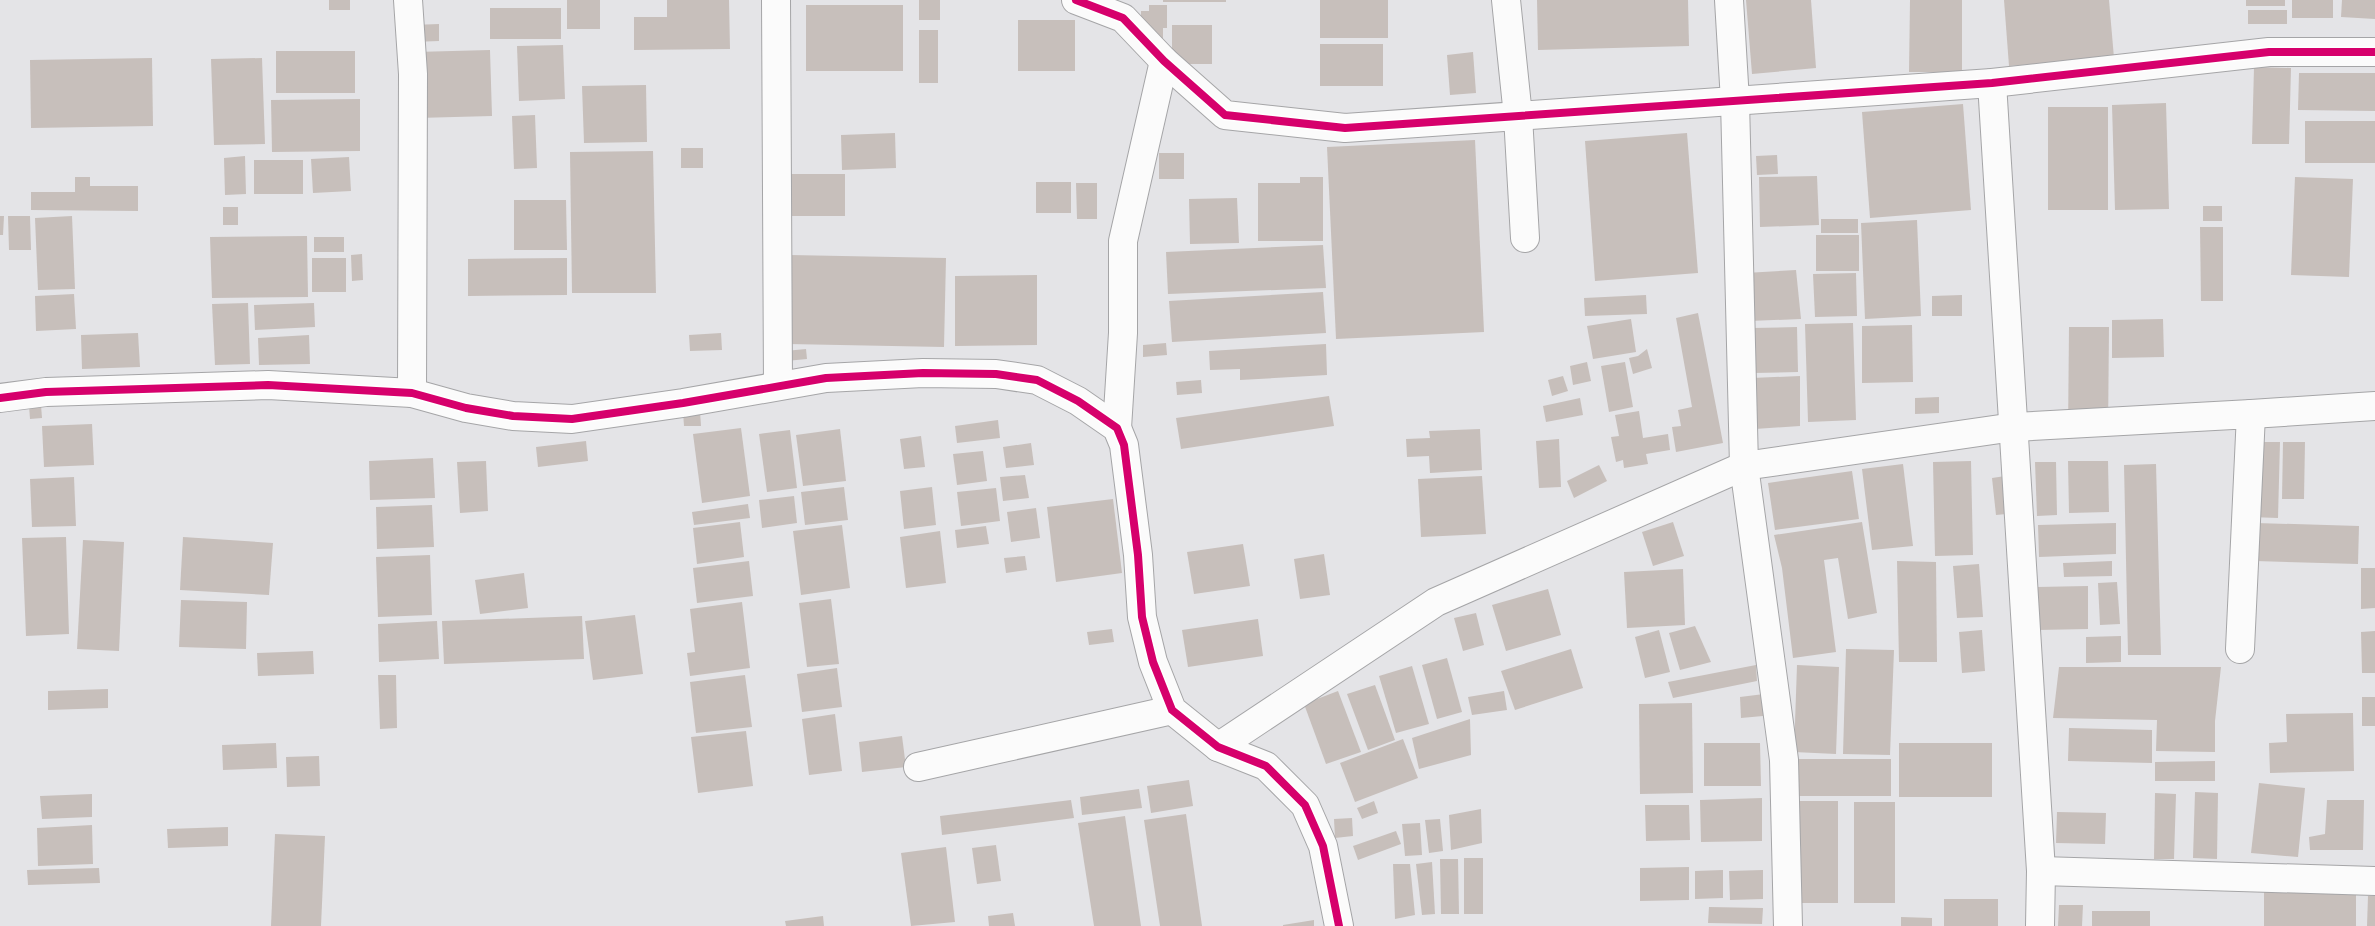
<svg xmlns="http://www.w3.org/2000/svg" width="2375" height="926" viewBox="0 0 2375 926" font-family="'Sofia Sans Condensed',sans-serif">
  <rect width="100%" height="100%" fill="#e4e4e7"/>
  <g fill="#c7bfbb">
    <rect x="329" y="0" width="21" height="10"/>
    <rect x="567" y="0" width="33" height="29"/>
    <polygon points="667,0 729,0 730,49 634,50 634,17 667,17"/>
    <rect x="919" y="0" width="21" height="20"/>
    <rect x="1163" y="0" width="63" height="2"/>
    <rect x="1320" y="0" width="68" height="38"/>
    <polygon points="1537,0 1688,0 1689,46 1538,50"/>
    <polygon points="1746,0 1811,0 1816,68 1752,74"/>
    <polygon points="1910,0 1962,0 1962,72 1909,72"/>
    <polygon points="2004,0 2109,0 2114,58 2009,66"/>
    <rect x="2246" y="0" width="39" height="6"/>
    <rect x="2292" y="0" width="41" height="18"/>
    <polygon points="2342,0 2375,0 2375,19 2341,17"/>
    <rect x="806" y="5" width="97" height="66"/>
    <polygon points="1149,5 1167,5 1167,28 1163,28 1163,39 1150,39 1141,26 1141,11 1149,11"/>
    <rect x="490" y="8" width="71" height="31"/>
    <rect x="2248" y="10" width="39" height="14"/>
    <rect x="1018" y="20" width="57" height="51"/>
    <polygon points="439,24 439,41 413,42 412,25"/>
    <rect x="1172" y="25" width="40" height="39"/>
    <rect x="919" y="30" width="19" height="53"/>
    <rect x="1320" y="44" width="63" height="42"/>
    <polygon points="563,45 565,99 519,101 517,46"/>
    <polygon points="490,50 492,116 417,118 415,52"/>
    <rect x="276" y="51" width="79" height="42"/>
    <polygon points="1473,52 1476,93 1450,95 1447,55"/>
    <polygon points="152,58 153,126 31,128 30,60"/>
    <polygon points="262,58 265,144 214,145 211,59"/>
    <polygon points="2254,67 2291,68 2289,144 2252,144"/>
    <polygon points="2299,73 2375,73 2375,111 2298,110"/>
    <polygon points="646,85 647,142 584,143 582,86"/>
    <polygon points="360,99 360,151 272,152 271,100"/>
    <polygon points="2166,103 2169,209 2115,210 2112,105"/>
    <polygon points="1963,104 1971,210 1870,218 1862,112"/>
    <rect x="2048" y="107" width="60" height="103"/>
    <polygon points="535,115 537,168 514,169 512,116"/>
    <rect x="2305" y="121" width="70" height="42"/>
    <polygon points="895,133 896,168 842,170 841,135"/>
    <polygon points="1687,133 1698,273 1595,281 1585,141"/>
    <polygon points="1475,140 1484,332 1336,339 1327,147"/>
    <rect x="681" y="148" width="22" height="20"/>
    <polygon points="653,151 656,293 572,293 570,152"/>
    <rect x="1159" y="153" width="25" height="26"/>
    <polygon points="1777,155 1778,174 1757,175 1756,156"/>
    <polygon points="245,156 246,194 225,195 224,158"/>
    <polygon points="349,157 351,191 313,193 311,159"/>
    <rect x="254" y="160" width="49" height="34"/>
    <rect x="790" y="174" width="55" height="42"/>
    <polygon points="1817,176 1819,225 1760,227 1759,177"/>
    <polygon points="75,177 90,177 90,186 138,186 138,211 31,210 31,192 75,192"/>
    <polygon points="1300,177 1323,177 1323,241 1258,241 1258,183 1300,183"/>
    <polygon points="2295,177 2353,179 2349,277 2291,275"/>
    <rect x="1036" y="182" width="35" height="31"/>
    <polygon points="1076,183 1097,183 1097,219 1077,219"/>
    <polygon points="1237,198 1239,243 1190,244 1189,199"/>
    <polygon points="514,200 566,200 567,250 514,250"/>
    <rect x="2203" y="206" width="19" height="15"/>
    <rect x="223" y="207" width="15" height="18"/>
    <polygon points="0,216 4,216 3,235 0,235"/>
    <polygon points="8,216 30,216 31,250 9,250"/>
    <polygon points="72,216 75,289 38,290 35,218"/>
    <rect x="1821" y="219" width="37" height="14"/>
    <polygon points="1917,220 1921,316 1865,319 1861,223"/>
    <polygon points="2200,227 2223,227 2223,301 2201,301"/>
    <rect x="1816" y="235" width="43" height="36"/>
    <polygon points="307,236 308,297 212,298 210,237"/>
    <rect x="314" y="237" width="30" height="15"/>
    <polygon points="1323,245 1326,288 1168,294 1166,252"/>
    <polygon points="362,254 363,280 352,281 351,255"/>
    <polygon points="790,255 946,258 944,347 788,344"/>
    <rect x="312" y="258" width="34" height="34"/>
    <polygon points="567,258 567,295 468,296 468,259"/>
    <polygon points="1796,270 1801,319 1749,321 1745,273"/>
    <polygon points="1856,273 1857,316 1815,317 1813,274"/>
    <polygon points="1037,275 1037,345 955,346 955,276"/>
    <polygon points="1323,292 1326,333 1172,342 1169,301"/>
    <polygon points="74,294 76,329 36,331 35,296"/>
    <polygon points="1646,295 1647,314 1585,316 1584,298"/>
    <polygon points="1962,295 1962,316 1932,316 1932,296"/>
    <polygon points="248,303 250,364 215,365 212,304"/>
    <polygon points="314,303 315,327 255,330 254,305"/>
    <polygon points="1698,313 1723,443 1676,452 1672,427 1681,426 1678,410 1692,407 1676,318"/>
    <polygon points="1631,319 1636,352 1593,359 1587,326"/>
    <polygon points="2163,319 2164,357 2112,358 2112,320"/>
    <polygon points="1853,323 1856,420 1808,422 1805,324"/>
    <polygon points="1912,325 1913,382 1862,383 1862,326"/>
    <polygon points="1797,327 1798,372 1753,373 1752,328"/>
    <polygon points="2069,327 2109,327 2108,433 2068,433"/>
    <polygon points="138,333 140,367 82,369 81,335"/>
    <polygon points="721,333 722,350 690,351 689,335"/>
    <polygon points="309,335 310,364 259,365 258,338"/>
    <polygon points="1166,343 1167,355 1143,357 1143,345"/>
    <polygon points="1326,344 1327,375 1240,380 1240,369 1210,370 1209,351"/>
    <polygon points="806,349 807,359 786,361 785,351"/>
    <polygon points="1647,349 1652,368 1633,374 1629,358 1638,356"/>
    <polygon points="1587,362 1591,381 1573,385 1570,366"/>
    <polygon points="1625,362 1633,407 1609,412 1601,366"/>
    <polygon points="1563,376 1568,391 1552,396 1548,380"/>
    <polygon points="1800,376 1800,426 1755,429 1752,378"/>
    <polygon points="1201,380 1202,393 1177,395 1176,382"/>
    <polygon points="1329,396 1334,426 1181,449 1176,418"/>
    <polygon points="1939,397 1939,413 1915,414 1915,398"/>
    <polygon points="1580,398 1583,415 1546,422 1543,406"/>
    <polygon points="41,405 42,418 30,419 29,406"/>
    <polygon points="700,411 701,426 684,426 683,412"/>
    <polygon points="1639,411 1643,438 1668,434 1670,450 1646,454 1648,464 1624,468 1623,460 1616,462 1611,437 1619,436 1615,415"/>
    <polygon points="998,420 1000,438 957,443 955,426"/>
    <polygon points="92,424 94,465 44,467 42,426"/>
    <polygon points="741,428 750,496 702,503 693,434"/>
    <polygon points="840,429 846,481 803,486 796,435"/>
    <polygon points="1480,429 1482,470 1430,473 1429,456 1407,457 1406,439 1430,438 1429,431"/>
    <polygon points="790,430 797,488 767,492 759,434"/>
    <polygon points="921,436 925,467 904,469 900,439"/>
    <polygon points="1559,439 1561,487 1539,488 1536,441"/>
    <polygon points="586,441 588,461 538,467 536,447"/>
    <polygon points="2252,442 2280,442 2278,518 2250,517"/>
    <polygon points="2283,442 2305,442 2304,499 2282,499"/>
    <polygon points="1031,443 1034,465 1006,468 1003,447"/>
    <polygon points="983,451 987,481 957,485 953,454"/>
    <polygon points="433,458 435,498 370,500 369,461"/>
    <polygon points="486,461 488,511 460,513 457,462"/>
    <polygon points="1971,461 1973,555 1935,556 1933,462"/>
    <polygon points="2068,461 2108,461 2109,512 2069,513"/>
    <polygon points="2035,462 2056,462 2057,515 2037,516"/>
    <polygon points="1903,464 1913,546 1872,550 1862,469"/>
    <polygon points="2156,464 2161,655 2128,655 2124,465"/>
    <polygon points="1599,465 1607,481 1574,498 1567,481"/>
    <polygon points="1852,471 1859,519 1775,530 1768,483"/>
    <polygon points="1025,475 1029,498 1003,501 1000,477"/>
    <polygon points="2012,475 2017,513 1996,515 1992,478"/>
    <polygon points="1482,476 1486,534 1421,537 1418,479"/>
    <polygon points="74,477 76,526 32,527 30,479"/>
    <polygon points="844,487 848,520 805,525 801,492"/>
    <polygon points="932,487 936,525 904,529 900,491"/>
    <polygon points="996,488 1000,521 961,526 957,492"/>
    <polygon points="794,496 797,523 762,528 759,500"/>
    <polygon points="1113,499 1122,573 1056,582 1047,507"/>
    <polygon points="748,504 750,518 694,525 692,512"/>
    <polygon points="432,505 434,547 377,549 376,507"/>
    <polygon points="1036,508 1040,538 1011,542 1007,512"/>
    <polygon points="740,522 744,557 697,564 693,528"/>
    <polygon points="1673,522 1684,556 1653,566 1642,532"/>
    <polygon points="1862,522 1877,613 1848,619 1838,558 1824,560 1836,652 1793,658 1782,568 1774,535"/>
    <polygon points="2116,523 2116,554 2039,557 2038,525"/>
    <polygon points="2256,523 2359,526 2358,564 2255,561"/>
    <polygon points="842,525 850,588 801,595 793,531"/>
    <polygon points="986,526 989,544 957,548 955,530"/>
    <polygon points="940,531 946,583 906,588 900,537"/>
    <polygon points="66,537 69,634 26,636 22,538"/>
    <polygon points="183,537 273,543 269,595 180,590"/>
    <polygon points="83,540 124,542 119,651 77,649"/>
    <polygon points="1243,544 1250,586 1194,594 1187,552"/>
    <polygon points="1324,554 1330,595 1300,599 1294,559"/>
    <polygon points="430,555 432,615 378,617 376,557"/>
    <polygon points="1025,556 1027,570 1006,573 1004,558"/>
    <polygon points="749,561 753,596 697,603 693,568"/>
    <polygon points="1897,561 1936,562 1937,662 1899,662"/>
    <polygon points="2112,561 2112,576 2064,577 2063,563"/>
    <polygon points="1979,564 1983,617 1957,618 1953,566"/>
    <polygon points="2361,568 2375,568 2375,608 2361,609"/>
    <polygon points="1683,569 1685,625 1627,628 1624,572"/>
    <polygon points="524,573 528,608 480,614 475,580"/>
    <polygon points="2117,582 2120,624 2100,625 2098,583"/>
    <polygon points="2088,586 2088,629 2038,630 2037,587"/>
    <polygon points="1548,589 1561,635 1506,651 1492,605"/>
    <polygon points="831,599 839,664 807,667 799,603"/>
    <polygon points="181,600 247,602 246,649 179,647"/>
    <polygon points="742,602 750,668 690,676 687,653 695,652 690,609"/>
    <polygon points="1476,613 1484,645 1463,651 1454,618"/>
    <polygon points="635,615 643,674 593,680 585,621"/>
    <polygon points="582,616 584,659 444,664 442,621"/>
    <polygon points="1258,619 1263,656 1188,667 1182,630"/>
    <polygon points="437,621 439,659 379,662 378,624"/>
    <polygon points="1695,626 1711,662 1680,670 1669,633"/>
    <polygon points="1112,629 1114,642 1089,645 1087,632"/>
    <polygon points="1659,630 1670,672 1645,678 1635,637"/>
    <polygon points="1982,630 1985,671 1962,673 1959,632"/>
    <polygon points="2375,631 2375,673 2362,673 2361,632"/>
    <polygon points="2121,636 2121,662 2086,663 2086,637"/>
    <polygon points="1571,649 1583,688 1515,710 1501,671"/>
    <polygon points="1846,649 1894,650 1890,755 1843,754"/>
    <polygon points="313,651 314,674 258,676 257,653"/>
    <polygon points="1447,658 1462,712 1437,719 1422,665"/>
    <polygon points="1756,665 1757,681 1673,698 1668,682"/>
    <polygon points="1797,665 1839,667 1836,754 1794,752"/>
    <polygon points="1412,666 1429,724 1396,733 1379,676"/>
    <polygon points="2059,667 2221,667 2215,721 2215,752 2156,751 2157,720 2053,718"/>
    <polygon points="837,668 842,707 802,712 797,674"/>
    <polygon points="378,675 396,675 397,728 380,729"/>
    <polygon points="745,675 752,727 696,733 690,682"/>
    <polygon points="1375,685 1395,740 1368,750 1347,694"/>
    <polygon points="108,689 108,708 48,710 48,691"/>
    <polygon points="1338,691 1361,752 1326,764 1304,704"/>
    <polygon points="1504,691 1507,710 1472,715 1468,697"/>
    <polygon points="1764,694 1763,716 1741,718 1740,697"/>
    <rect x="2362" y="697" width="13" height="29"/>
    <polygon points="1692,703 1693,793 1640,794 1639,704"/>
    <polygon points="2353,713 2354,771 2270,773 2269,743 2287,742 2286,714"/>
    <polygon points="835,714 842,771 809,775 802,719"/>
    <polygon points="1470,719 1471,755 1419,769 1412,738"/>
    <polygon points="2069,728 2152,730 2152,763 2068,761"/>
    <polygon points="746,731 753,786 698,793 691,737"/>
    <polygon points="902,736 906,767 862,772 859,742"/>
    <polygon points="1403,739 1418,778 1355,802 1340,763"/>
    <polygon points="276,743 277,768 223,770 222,745"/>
    <polygon points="1704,743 1760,743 1761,786 1704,786"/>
    <rect x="1899" y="743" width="93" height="54"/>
    <polygon points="319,756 320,786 287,787 286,757"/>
    <rect x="1797" y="759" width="94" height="37"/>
    <polygon points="2215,761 2215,781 2155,781 2155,762"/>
    <polygon points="1189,780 1193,806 1151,813 1147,786"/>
    <polygon points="2259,783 2305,788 2298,857 2251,853"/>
    <polygon points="1139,789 1142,808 1082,815 1080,797"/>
    <polygon points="2195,792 2218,793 2217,859 2193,858"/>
    <polygon points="2155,793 2176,794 2174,859 2154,859"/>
    <polygon points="92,794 92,817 42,819 40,796"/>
    <polygon points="1762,798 1762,841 1701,842 1700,800"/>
    <polygon points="1071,800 1074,818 942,835 940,816"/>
    <polygon points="2327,800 2364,800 2363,850 2310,850 2309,837 2325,834"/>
    <polygon points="1374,801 1378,813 1362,819 1357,808"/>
    <rect x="1797" y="801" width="41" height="102"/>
    <rect x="1854" y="802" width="41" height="101"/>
    <polygon points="1645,805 1689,805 1690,840 1646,841"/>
    <polygon points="1481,809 1482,843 1451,850 1449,815"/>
    <polygon points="2057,812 2106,813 2105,844 2056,843"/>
    <polygon points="1186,814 1202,926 1160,926 1144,820"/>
    <polygon points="1125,816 1141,926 1094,926 1078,823"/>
    <polygon points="1352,818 1353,836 1335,838 1334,819"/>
    <polygon points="1440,819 1443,851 1429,853 1425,820"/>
    <polygon points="1420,823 1422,855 1405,856 1402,824"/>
    <polygon points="92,825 93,864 38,866 37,828"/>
    <polygon points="228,827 228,846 168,848 167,829"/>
    <polygon points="1396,831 1401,844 1358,860 1353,846"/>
    <polygon points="275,834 325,836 321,926 271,926"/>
    <polygon points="996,845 1001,881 977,884 972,848"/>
    <polygon points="946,847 955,922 911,926 901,853"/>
    <rect x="1464" y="858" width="19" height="56"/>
    <polygon points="1440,859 1458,859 1459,914 1441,914"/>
    <polygon points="1432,862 1435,914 1422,915 1416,864"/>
    <polygon points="1393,864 1410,864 1415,915 1395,919"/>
    <polygon points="1689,867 1689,900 1640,901 1640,868"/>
    <polygon points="99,868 100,883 28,885 27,870"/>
    <polygon points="1723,870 1723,898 1695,899 1695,871"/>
    <polygon points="1763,870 1763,899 1730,900 1729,871"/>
    <rect x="2264" y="892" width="92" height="34"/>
    <polygon points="2368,896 2375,896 2375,926 2367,926"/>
    <rect x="1944" y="899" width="54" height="27"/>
    <polygon points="2059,905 2083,905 2082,926 2058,926"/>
    <polygon points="1709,907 1763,908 1762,924 1708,923"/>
    <rect x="2092" y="911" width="58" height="15"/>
    <polygon points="1013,913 1015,926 989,926 988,916"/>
    <polygon points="823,916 824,926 786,926 785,921"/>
    <polygon points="1901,917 1932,918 1932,926 1901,926"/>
    <polygon points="1314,920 1314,926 1283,926 1283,925"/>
  </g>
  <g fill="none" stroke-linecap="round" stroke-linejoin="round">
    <g stroke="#a5a5a7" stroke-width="30">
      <g id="minor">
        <polyline points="408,0 413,74 412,393"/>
        <polyline points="776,0 778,385"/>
        <polyline points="1076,0 1123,18 1164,61 1225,115 1345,128 1992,83 2269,52 2375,52"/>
        <polyline points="1506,0 1518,116 1525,238"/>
        <polyline points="1729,0 1735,101 1744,466 1784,760 1788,926"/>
        <polyline points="1992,83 2041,871 2040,926"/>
        <polyline points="0,398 46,392 268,385 412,393 466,408 513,416 572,419 683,403 826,378 923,373 996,374 1037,380 1078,401 1117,428 1124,445 1138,555 1142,617 1153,662 1172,710 1218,747 1266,766 1305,805 1323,846 1339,926"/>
        <polyline points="2251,414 2375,406"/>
        <polyline points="1117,428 1123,333 1123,241 1164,61"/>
        <polyline points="1218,747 1436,602 1744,466 2014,427 2251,414 2240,649"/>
        <polyline points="918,767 1172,710"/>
        <polyline points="2041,871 2375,881"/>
      </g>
    </g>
    <use href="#minor" stroke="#fbfbfb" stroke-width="28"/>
    <g stroke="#fff" stroke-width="11">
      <g id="cycleway">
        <polyline points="1076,0 1123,18 1164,61 1225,115 1345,128 1992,83 2269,52 2375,52"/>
        <polyline points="0,398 46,392 268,385 412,393 466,408 513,416 572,419 683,403 826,378 923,373 996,374 1037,380 1078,401 1117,428 1124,445 1138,555 1142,617 1153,662 1172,710 1218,747 1266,766 1305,805 1323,846 1339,926"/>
      </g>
    </g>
    <use href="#cycleway" stroke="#d6006c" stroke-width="8"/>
  </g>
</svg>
